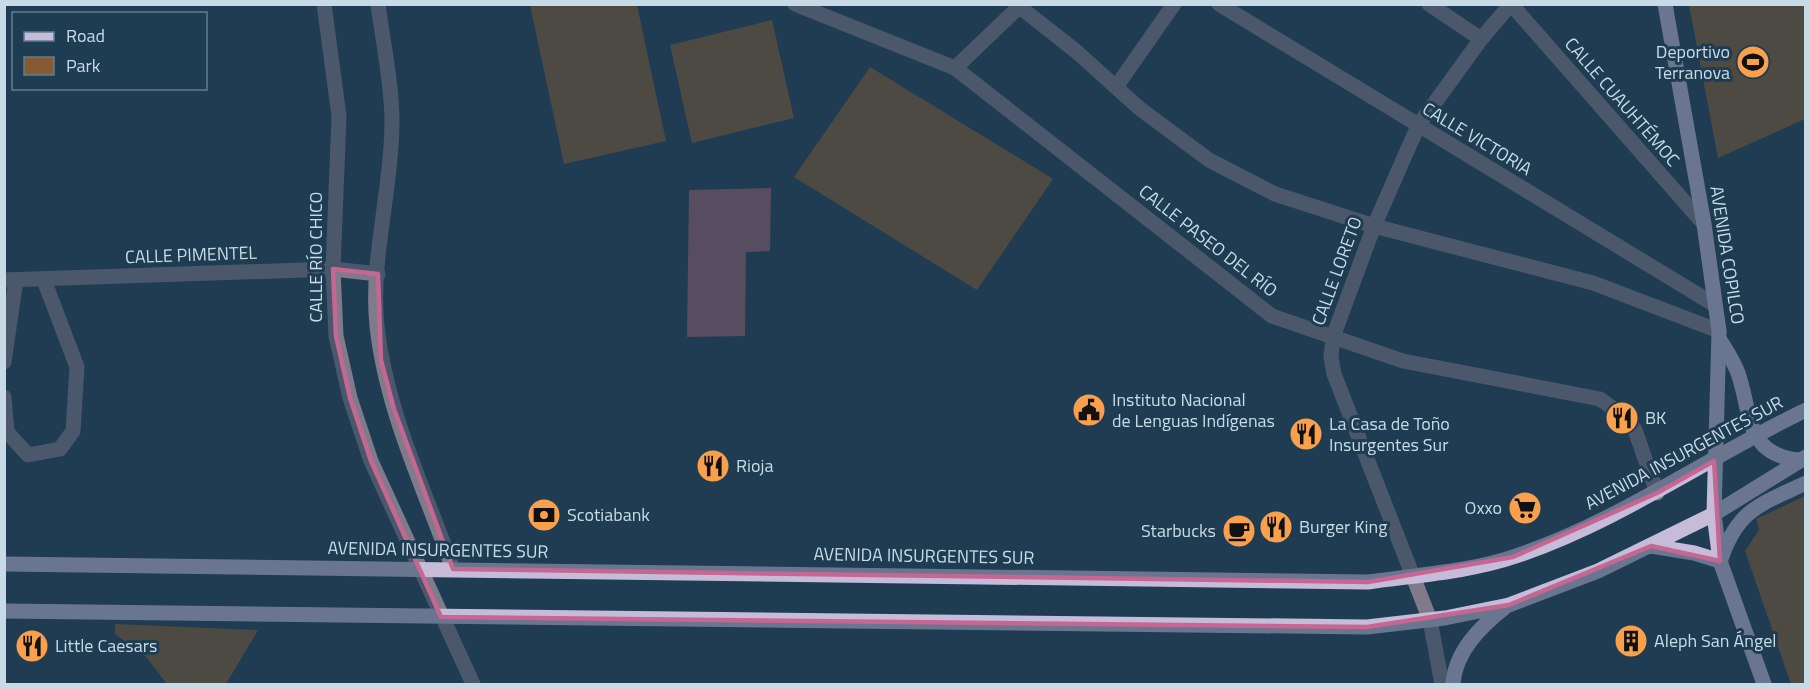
<svg xmlns="http://www.w3.org/2000/svg" width="1810" height="689" viewBox="0 0 1810 689" font-family="'Titillium Web',sans-serif">
  <rect width="100%" height="100%" fill="#1f3d52"/>
  <g fill="#865a32">
    <polygon points="530,5 637,5 666,141 564,164"/>
    <polygon points="1689,5 1805,5 1805,119 1718,158"/>
    <polygon points="772,20 794,118 692,143 670,45"/>
    <polygon points="870,67 1053,179 977,290 794,177"/>
    <polygon points="1805,496 1805,684 1791,684 1745,551 1759,530 1756,519"/>
    <polygon points="115,624 258,630 226,684 167,684 147,658 115,634"/>
  </g>
  <polygon fill="#9c6172" points="771,188 770,251 746,252 745,336 687,337 689,190"/>
  <g fill="none" stroke-linecap="round" stroke-linejoin="round">
    <g stroke="#807b8a" stroke-width="15">
      <polyline points="324,4 339,116 333,269 336,336 350,398 371,461 473,684"/>
      <path d="M378,4C383,43 392,84 392,122C392,190 370,259 377,326C386,411 425,490 453,569"/>
      <polyline points="795,4 955,68 1272,316 1403,361 1600,399 1622,415 1635,430 1657,493"/>
      <polyline points="1016,4 1077,52 1139,108 1209,160 1275,194 1374,226 1593,283 1719,331"/>
      <polyline points="1219,4 1715,305"/>
      <polyline points="1429,4 1481,39"/>
      <polyline points="955,68 1020,6"/>
      <polyline points="1116,87 1174,4"/>
      <polyline points="4,280 333,269 378,274"/>
      <polyline points="4,362 16,280"/>
      <polyline points="4,397 7,432 28,455 60,449 73,431 77,367 44,280"/>
      <polyline points="1442,684 1430,620 1334,374 1331,357 1333,337 1374,226 1418,126 1481,39 1511,4 1704,224"/>
    </g>
    <g stroke="#c6bcda" stroke-width="15">
      <polyline points="1665,4 1704,224 1719,331 1714,514 1720,561 1764,684"/>
      <path d="M1720,340C1726,350 1734,362 1738,373C1752,414 1745,454 1798,460"/>
      <polyline points="1651,546 1694,553 1720,561"/>
      <path d="M1721,559C1738,509 1761,504 1806,483"/>
      <path d="M4,564L1368,582C1417,575 1469,572 1516,556C1620,521 1708,457 1806,410"/>
      <polyline points="4,611 1367,627 1445,618 1509,605 1598,571 1714,514 1806,457"/>
      <path d="M1453,684C1455,652 1480,627 1504,608"/>
    </g>
  </g>
  <path d="M0 0H1810V689H0ZM333,269L378,274L381,360L394,409L453,569L1368,582L1513,557L1657,493L1714,461L1720,561L1651,546L1509,605L1367,627L441,617L371,461L350,398L336,336Z" fill="#1f3d52" fill-opacity=".55" fill-rule="evenodd"/>
  <path fill="none" stroke="#c56693" stroke-width="4.5" stroke-linejoin="round" d="M333,269L378,274L381,360L394,409L453,569L1368,582L1513,557L1657,493L1714,461L1720,561L1651,546L1509,605L1367,627L441,617L371,461L350,398L336,336Z"/>
  <defs>
    <g id="stadium-disc" transform="scale(1.725)"><circle r="9.5" fill="#f9a04c" stroke="#1f3d52"/><path d="M0-5a6.5 5 0 1 0 0 10a6.5 5 0 1 0 0-10ZM-3.5-1.8h7v3.6h-7Z" fill="#111"/></g>
    <g id="civic-disc" transform="scale(1.725)"><circle r="9.5" fill="#f9a04c" stroke="#1f3d52"/><path d="M-.6-6.5H3V-4.5H.6V-3L4-1V1h2V6H-6V1h2V-1L-.6-3ZM-1.2 2.5V6h2.4V2.5Z" fill="#111"/></g>
    <g id="restaurant-disc" transform="scale(1.725)"><circle r="9.5" fill="#f9a04c" stroke="#1f3d52"/><path d="M-5-6h1v4h1v-4h1v4h1v-4h1v5L-1.5 .5V6h-2V.5L-5-1ZM5-6V6H3V1.5H1.5Q1.5-4 5-6Z" fill="#111"/></g>
    <g id="supermarket-disc" transform="scale(1.725)"><circle r="9.5" fill="#f9a04c" stroke="#1f3d52"/><path d="M-6-5.5h2.5l.6 2H6L4.5 2H-2.5L-4.4-4H-6ZM-1.5 3.2a1.3 1.3 0 1 0 .1 0ZM3 3.2a1.3 1.3 0 1 0 .1 0Z" fill="#111"/></g>
    <g id="bank-disc" transform="scale(1.725)"><circle r="9.5" fill="#f9a04c" stroke="#1f3d52"/><path d="M-6-4H6V4H-6ZM0-2.3a2.3 2.3 0 1 0 0 4.6a2.3 2.3 0 1 0 0-4.6Z" fill="#111"/></g>
    <g id="cafe-disc" transform="scale(1.725)"><circle r="9.5" fill="#f9a04c" stroke="#1f3d52"/><path d="M-5.5-4.5H6V0H3Q3 3.5 0 3.5H-2.5Q-5.5 3.5-5.5 0ZM3-3.2v2h1.7v-2ZM-6 4.5H4V6H-6Z" fill="#111"/></g>
    <g id="building-disc" transform="scale(1.725)"><circle r="9.5" fill="#f9a04c" stroke="#1f3d52"/><path d="M-4-6H4V6H1V3H-1V6H-4ZM-2.5-4.3h1.7v1.8h-1.7ZM.8-4.3h1.7v1.8H.8ZM-2.5-1h1.7V.8h-1.7ZM.8-1h1.7V.8H.8Z" fill="#111"/></g>
  </defs>
  <g fill-rule="evenodd">
    <use href="#stadium-disc" x="1753" y="62"/>
    <use href="#civic-disc" x="1089" y="410"/>
    <use href="#restaurant-disc" x="1622" y="418"/>
    <use href="#restaurant-disc" x="1306" y="434"/>
    <use href="#restaurant-disc" x="713" y="466"/>
    <use href="#supermarket-disc" x="1525" y="508"/>
    <use href="#bank-disc" x="544" y="515"/>
    <use href="#restaurant-disc" x="1276" y="527"/>
    <use href="#cafe-disc" x="1239" y="531"/>
    <use href="#building-disc" x="1631" y="641"/>
    <use href="#restaurant-disc" x="32" y="646"/>
  </g>
  <g text-anchor="middle" stroke-width="6" stroke-linejoin="round" paint-order="stroke">
    <g font-size="18" fill="#c9dae7" stroke="#1f3d52" text-anchor="start">
      <text x="1730" y="58" text-anchor="end">Deportivo<tspan x="1730" dy="21">Terranova</tspan></text>
      <text x="1112" y="406">Instituto Nacional<tspan x="1112" dy="21">de Lenguas Indígenas</tspan></text>
      <text x="1645" y="424">BK</text>
      <text x="1329" y="430">La Casa de Toño<tspan x="1329" dy="21">Insurgentes Sur</tspan></text>
      <text x="736" y="472">Rioja</text>
      <text x="1502" y="514" text-anchor="end">Oxxo</text>
      <text x="567" y="521">Scotiabank</text>
      <text x="1299" y="533">Burger King</text>
      <text x="1216" y="537" text-anchor="end">Starbucks</text>
      <text x="1654" y="647">Aleph San Ángel</text>
      <text x="55" y="652">Little Caesars</text>
    </g>
    <g font-size="18" fill="#c9dae7" stroke="#1f3d52">
      <text transform="translate(1622 102) rotate(49)" y="6">CALLE CUAUHTÉMOC</text>
      <text transform="translate(1477 139) rotate(31)" y="6">CALLE VICTORIA</text>
      <text transform="translate(1208 241) rotate(38)" y="6">CALLE PASEO DEL RÍO</text>
      <text transform="translate(191 255) rotate(-2)" y="6">CALLE PIMENTEL</text>
      <text transform="translate(1727 255) rotate(81)" y="6">AVENIDA COPILCO</text>
      <text transform="translate(316 257) rotate(-90)" y="6">CALLE RÍO CHICO</text>
      <text transform="translate(1337 271) rotate(-70)" y="6">CALLE LORETO</text>
      <text transform="translate(1684 453) rotate(-28)" y="6">AVENIDA INSURGENTES SUR</text>
      <text transform="translate(438 550) rotate(1)" y="6">AVENIDA INSURGENTES SUR</text>
      <text transform="translate(924 556) rotate(1)" y="6">AVENIDA INSURGENTES SUR</text>
    </g>
  </g>
  <rect width="1810" height="689" fill="none" stroke="#c9dae7" stroke-width="12"/>
  <rect x="12" y="12" width="195" height="78" fill="#1f3d52" stroke="#637c8e" stroke-width="1.5"/>
  <rect x="24" y="32" width="30" height="9" fill="#c6bcda" stroke="#637c8e" stroke-width="1.5"/>
  <text x="66" y="42" font-size="18" fill="#c9dae7">Road</text>
  <rect x="24" y="57" width="30" height="18" fill="#865a32" stroke="#637c8e" stroke-width="1.5"/>
  <text x="66" y="72" font-size="18" fill="#c9dae7">Park</text>
</svg>
